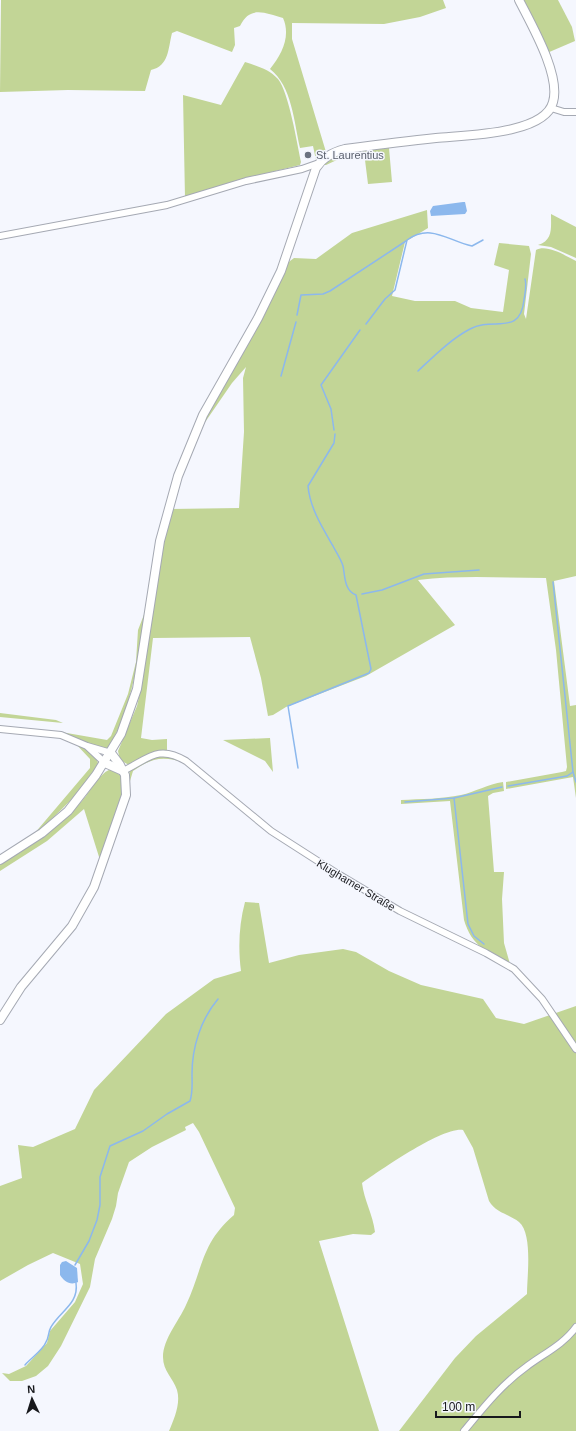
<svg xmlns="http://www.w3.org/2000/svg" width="576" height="1431" viewBox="0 0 576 1431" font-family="Helvetica,sans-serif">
  <rect width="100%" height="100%" fill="#f5f7fe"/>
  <g fill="#c2d596">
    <path d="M1,0H443L446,8L420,17L384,24L292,23V39L326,152L316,160L313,146L300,148C294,122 292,86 270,69C282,54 291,36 283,18C265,13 250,5 240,26L234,28L235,45L232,52L177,31L172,33C168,49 169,66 151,70L145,91L68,90L0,92Z"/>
    <polygon points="522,0 558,0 572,27 575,41 547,53"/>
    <path d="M245,62C257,66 269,69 278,79C289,93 297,143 301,162L300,165L239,180L185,198L183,95L221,105Z"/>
    <path d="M389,148L392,182L368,184L365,160L363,155L339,159L326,165H321C341,150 365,150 389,148Z"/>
    <path d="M427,210L428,228L405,242L392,296L415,301H455L471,308L503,312L509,270L494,265L499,243L529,246L531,254L524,314L526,319L536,250C547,244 566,256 576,261V576L554,581L570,706L576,705V798L573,777L506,789V782L562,772L566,771L567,767L556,650L546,578C503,578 461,575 418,580L455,625L366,676L286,707L273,715L268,716L261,678L250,637L153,638L141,738L152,740L167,739V755L186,763C163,756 153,757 133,771L130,781L129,765L120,760L118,751L137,706L143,679L164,536L171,509L239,508L244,432L243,378L246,367L232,383L199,431L206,417L286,264L294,258L316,259L352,233Z"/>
    <path d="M551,214L576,227V258L551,247L538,245C553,240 551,229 551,214Z"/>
    <path d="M145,612C138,659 133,705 109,747L105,749C90,746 76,737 61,732L107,740L111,736L128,694L136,662L138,630Z"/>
    <polygon points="0,713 56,720 63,723 0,717"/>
    <polygon points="270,738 273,772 265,761 223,740"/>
    <path d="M75,743C83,747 99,755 98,765C80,792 59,814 34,834L90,768V759Z"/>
    <path d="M112,769L121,776L123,793L100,860L84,809L47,841L0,871V864C30,848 58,827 81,802C89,794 100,771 112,769Z"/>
    <path d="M503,782L504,791L493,793L488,796L494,872H504L502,899L504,943L510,964C487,951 472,947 464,920L450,801L401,804V800C421,799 442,799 461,795C475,792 488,784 503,782Z"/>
    <path d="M245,902L259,903L269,963L299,955L343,949L356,952L389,971L421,985L483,999L496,1018L524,1024L576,1006V1431H399L455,1358L476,1336L527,1294C527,1276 533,1234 519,1222C509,1214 496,1213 489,1201L473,1148L463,1130C442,1127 381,1170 362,1183C364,1200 373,1215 375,1232L371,1235L353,1234L319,1241L379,1431H169C174,1419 181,1403 177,1390C173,1378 163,1371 163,1357C163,1339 179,1321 186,1305C203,1269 201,1243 234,1215L235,1208L199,1132L193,1123L185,1127L186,1130L152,1147L129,1162L118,1193L116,1206L112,1219L95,1259L90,1287L61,1346L48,1366L36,1376L22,1381H10L2,1373L9,1374L26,1366L47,1343L50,1331L75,1302L83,1284L80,1264L53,1253L28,1265L0,1281V1186L22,1178L18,1145L33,1147L75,1129L94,1090L166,1014L214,979L241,971C238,948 239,924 245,902Z"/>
  </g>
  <g fill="#8cb8ed">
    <polygon points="463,202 465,202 467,211 465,214 431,216 430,211 433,206"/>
    <path d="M66,1261L77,1268L78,1282C70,1286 64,1281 60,1275V1265L62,1262Z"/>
  </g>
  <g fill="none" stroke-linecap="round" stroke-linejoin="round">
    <g stroke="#8cb8ed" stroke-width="1.5">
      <polyline points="534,21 548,50"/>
      <polyline points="297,315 301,295 323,294 330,291 406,241"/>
      <path d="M366,324L385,299L395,290L407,240C431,223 448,241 472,246L483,240"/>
      <path d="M418,371C434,356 451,339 470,329C493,316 520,337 524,300C525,293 527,285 525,279"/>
      <polyline points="281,376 296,322"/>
      <polyline points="334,430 331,409 321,385 360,330"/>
      <polyline points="362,594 382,590 424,574 479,570"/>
      <path d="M298,768L288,706L369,673L371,669L356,595C344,591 345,575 343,566C341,559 336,552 333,546C322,527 310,508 308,486L334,443L335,434"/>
      <polyline points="573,772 576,782"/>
      <polyline points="508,786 567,776 573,772 553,582"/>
      <polyline points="454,798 468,924 474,936 484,944"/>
      <polyline points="405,802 454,798 502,787"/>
      <path d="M75,1265L89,1241L97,1220L100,1205V1177L110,1146L143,1131L167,1114L190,1101C193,1092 192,1083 192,1074C192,1047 201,1019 218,999"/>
      <path d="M25,1365C31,1358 43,1350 46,1342C49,1338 48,1332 51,1327C60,1311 79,1304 76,1283"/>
    </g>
    <g stroke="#a5a9b3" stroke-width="8">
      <g id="street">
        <polyline points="551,108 564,112 576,112"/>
        <polyline points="0,236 167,205 246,181 302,169 319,163"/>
        <polyline points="0,729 61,735 87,746 111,753"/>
        <polyline points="88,747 105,763"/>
        <path d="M123,771C148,759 158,744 186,761L271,831L338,874L400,911L486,953L514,969L542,999L576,1049"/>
        <path d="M464,1431C483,1408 501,1385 526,1367C543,1354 563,1345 576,1327"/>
      </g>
    </g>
    <g stroke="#a5a9b3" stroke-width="10">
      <g id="secondary">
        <polyline points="105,763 123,771"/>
        <path d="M0,860L42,833L68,811L96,775L121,734L137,689L160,541L178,476L203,415L258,318L281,271L316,168C323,157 333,152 345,149C375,145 406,141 436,138C463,135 545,135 553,102C561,75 531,24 519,0"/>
        <polyline points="0,1020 21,987 72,926 94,887 126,795 125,775 120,765 111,753"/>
      </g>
    </g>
    <use href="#street" stroke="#fff" stroke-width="6"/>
    <use href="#secondary" stroke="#fff" stroke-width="8"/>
  </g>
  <circle fill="#6b7280" stroke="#f5f7fe" stroke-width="1.5" cx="308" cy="155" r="4"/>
  <g text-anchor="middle" stroke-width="3" stroke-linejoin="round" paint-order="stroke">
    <g font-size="11" fill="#5b616d" stroke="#f5f7fe" text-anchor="start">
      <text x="316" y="159">St. Laurentius</text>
    </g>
    <g font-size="11" fill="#17181c" stroke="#f5f7fe">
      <text transform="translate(356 885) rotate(31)" y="4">Klughamer Straße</text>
    </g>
  </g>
  <g transform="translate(32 1399) rotate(356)" stroke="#f5f7fe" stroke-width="3" paint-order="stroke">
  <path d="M0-3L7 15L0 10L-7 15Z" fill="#17181c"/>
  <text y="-6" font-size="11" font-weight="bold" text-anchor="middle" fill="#17181c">N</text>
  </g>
  <path d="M436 1411v6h84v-6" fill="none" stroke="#17181c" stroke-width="2"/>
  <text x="442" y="1411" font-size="12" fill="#17181c" stroke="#f5f7fe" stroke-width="3" paint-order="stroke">100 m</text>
</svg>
